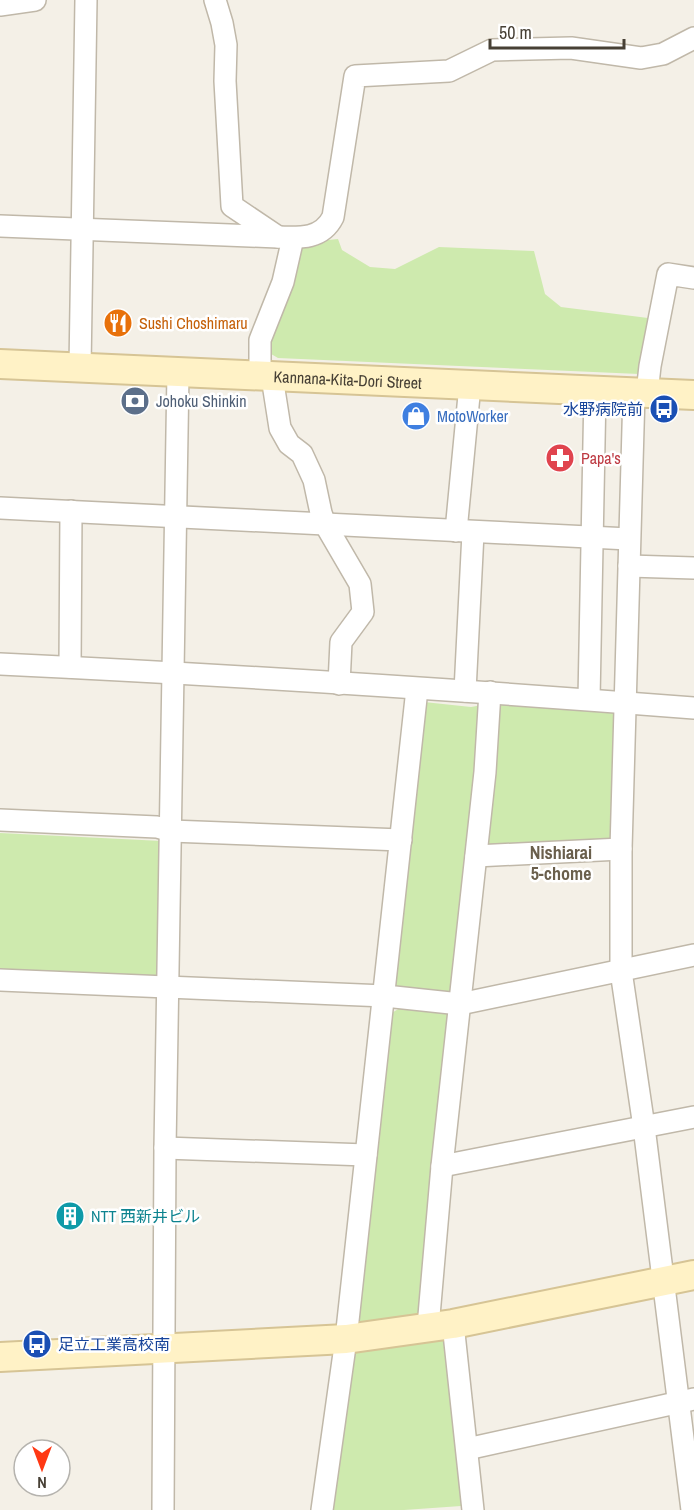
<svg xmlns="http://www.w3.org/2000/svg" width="694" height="1510" viewBox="0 0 694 1510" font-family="'Archivo Narrow','Noto Sans JP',sans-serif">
  <rect width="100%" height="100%" fill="#f4f0e7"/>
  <g fill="#ceeaae">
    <polygon points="338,239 342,250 370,267 395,269 439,247 534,251 545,294 561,307 648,318 639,374 278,358 266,351 299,243"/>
    <polygon points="424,702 471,707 482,705 454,991 447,996 394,989"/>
    <polygon points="508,702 612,710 618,718 616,836 609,842 486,848 500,705"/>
    <polygon points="0,833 162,841 164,979 0,972"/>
    <polygon points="400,1008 454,1014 422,1319 352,1329 390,1014"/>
    <polygon points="446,1337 465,1500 461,1506 404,1510 333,1510 331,1507 352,1353 356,1346"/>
  </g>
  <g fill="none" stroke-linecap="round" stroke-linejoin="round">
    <g stroke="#c0b8a9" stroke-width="24">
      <g id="street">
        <polyline points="215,0 222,23 226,45 225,81 232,206 278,237"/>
        <polyline points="0,5 35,0"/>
        <path d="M0,226L278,237C301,238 322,239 333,217L355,76L449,71L492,50L571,48L641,58L663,54L694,38"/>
        <polyline points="80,367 86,0"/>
        <polyline points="260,376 260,340 283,282 293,238"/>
        <polyline points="272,377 280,428 289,444 302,454 314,480 321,513 325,524 360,584 363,612 341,642 339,684"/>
        <polyline points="634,393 621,849 621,971 644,1127 692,1510"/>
        <polyline points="647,393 650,366 668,274 694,278"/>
        <polyline points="0,508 629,539"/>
        <polyline points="456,531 470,385"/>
        <polyline points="629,566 694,568"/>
        <path d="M0,664C232,675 463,690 694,708"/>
        <polyline points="70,667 71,511"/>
        <polyline points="465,691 473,533"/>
        <polyline points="589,699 595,391"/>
        <polyline points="0,820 157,827 171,831 401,840"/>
        <polyline points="476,856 621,849"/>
        <polyline points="0,980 385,996 460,1004 694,955"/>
        <polyline points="165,1148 366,1155"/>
        <polyline points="442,1166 694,1117"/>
        <polyline points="453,1324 473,1510"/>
        <polyline points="428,1327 442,1166 485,772 490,692"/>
        <polyline points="467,1449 694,1399"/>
        <polyline points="163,1510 165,1148 178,373"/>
        <polyline points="322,1510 346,1339 417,689"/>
      </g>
    </g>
    <g stroke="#d6c495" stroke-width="32">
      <g id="secondary">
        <path id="s1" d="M0,364L694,395"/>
        <polyline points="0,1357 346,1339 453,1324 694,1275"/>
      </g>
    </g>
    <use href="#street" stroke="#fff" stroke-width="21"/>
    <use href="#secondary" stroke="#fff2c6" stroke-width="28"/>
  </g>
  <defs>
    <g id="restaurant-disc" transform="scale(1.5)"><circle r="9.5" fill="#e8710a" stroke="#fff"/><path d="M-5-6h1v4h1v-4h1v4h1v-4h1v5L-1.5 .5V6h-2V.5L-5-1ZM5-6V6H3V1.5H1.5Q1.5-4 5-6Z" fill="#fff"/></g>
    <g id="bank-disc" transform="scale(1.5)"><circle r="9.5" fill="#5c6f8a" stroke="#fff"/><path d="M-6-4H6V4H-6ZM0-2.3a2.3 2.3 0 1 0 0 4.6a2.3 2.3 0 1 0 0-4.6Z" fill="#fff"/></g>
    <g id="bus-disc" transform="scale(1.5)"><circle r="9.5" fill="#1a4fb4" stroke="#fff"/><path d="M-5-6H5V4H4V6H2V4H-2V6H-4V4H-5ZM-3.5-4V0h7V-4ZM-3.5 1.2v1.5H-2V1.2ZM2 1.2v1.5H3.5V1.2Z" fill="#fff"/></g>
    <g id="shop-disc" transform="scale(1.5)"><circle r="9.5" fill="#3f7fe0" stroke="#fff"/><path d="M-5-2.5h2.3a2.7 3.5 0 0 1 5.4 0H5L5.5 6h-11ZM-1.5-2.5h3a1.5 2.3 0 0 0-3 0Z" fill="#fff"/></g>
    <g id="pharmacy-disc" transform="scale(1.5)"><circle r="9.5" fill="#e0444e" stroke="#fff"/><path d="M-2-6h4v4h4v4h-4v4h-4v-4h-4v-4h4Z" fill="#fff"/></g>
    <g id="building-disc" transform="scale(1.5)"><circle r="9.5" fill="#0f9aa8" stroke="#fff"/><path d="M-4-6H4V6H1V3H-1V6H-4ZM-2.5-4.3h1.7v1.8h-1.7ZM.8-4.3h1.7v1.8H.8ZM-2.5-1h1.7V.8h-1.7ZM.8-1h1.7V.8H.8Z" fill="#fff"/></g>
  </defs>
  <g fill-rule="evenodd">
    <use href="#restaurant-disc" x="118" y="323"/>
    <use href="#bank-disc" x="135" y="401"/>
    <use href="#bus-disc" x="664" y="409"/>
    <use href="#shop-disc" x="416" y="416"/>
    <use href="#pharmacy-disc" x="560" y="458"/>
    <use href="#building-disc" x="70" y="1216"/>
    <use href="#bus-disc" x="37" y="1344"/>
  </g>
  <g text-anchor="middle" stroke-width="5" stroke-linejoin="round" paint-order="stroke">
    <g font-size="16" fill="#c56008" stroke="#fff" text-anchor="start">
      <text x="139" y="329">Sushi Choshimaru</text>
    </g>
    <g font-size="16" fill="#474035" stroke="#fff">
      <text dy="6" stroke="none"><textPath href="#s1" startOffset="348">Kannana-Kita-Dori Street</textPath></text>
    </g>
    <g font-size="16" fill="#4e5e75" stroke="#fff" text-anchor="start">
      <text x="156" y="407">Johoku Shinkin</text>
    </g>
    <g font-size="16" fill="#164399" stroke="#fff" text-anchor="end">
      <text x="643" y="415">水野病院前</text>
      <text x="58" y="1350" text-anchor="start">足立工業高校南</text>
    </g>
    <g font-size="16" fill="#366cbe" stroke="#fff" text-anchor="start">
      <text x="437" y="422">MotoWorker</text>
    </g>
    <g font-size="16" fill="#be3a42" stroke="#fff" text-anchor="start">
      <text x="581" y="464">Papa's</text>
    </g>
    <g font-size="16" fill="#0d838f" stroke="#fff" text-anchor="start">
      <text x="91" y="1222">NTT 西新井ビル</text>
    </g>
    <g font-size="18" font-weight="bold" fill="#6a5f4c" stroke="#fff">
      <text x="561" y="859">Nishiarai<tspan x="561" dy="21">5-chome</tspan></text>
    </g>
  </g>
  <g transform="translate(42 1468) rotate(180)"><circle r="28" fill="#ffffff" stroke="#b5b3ae" stroke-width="1.5"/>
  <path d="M0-4.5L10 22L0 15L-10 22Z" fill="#ff3813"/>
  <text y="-9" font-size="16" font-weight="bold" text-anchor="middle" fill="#474035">N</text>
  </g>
  <path d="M490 39v9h134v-9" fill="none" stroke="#474035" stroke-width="3"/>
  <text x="499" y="39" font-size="18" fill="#474035" stroke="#ffffff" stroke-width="4.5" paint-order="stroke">50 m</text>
</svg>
